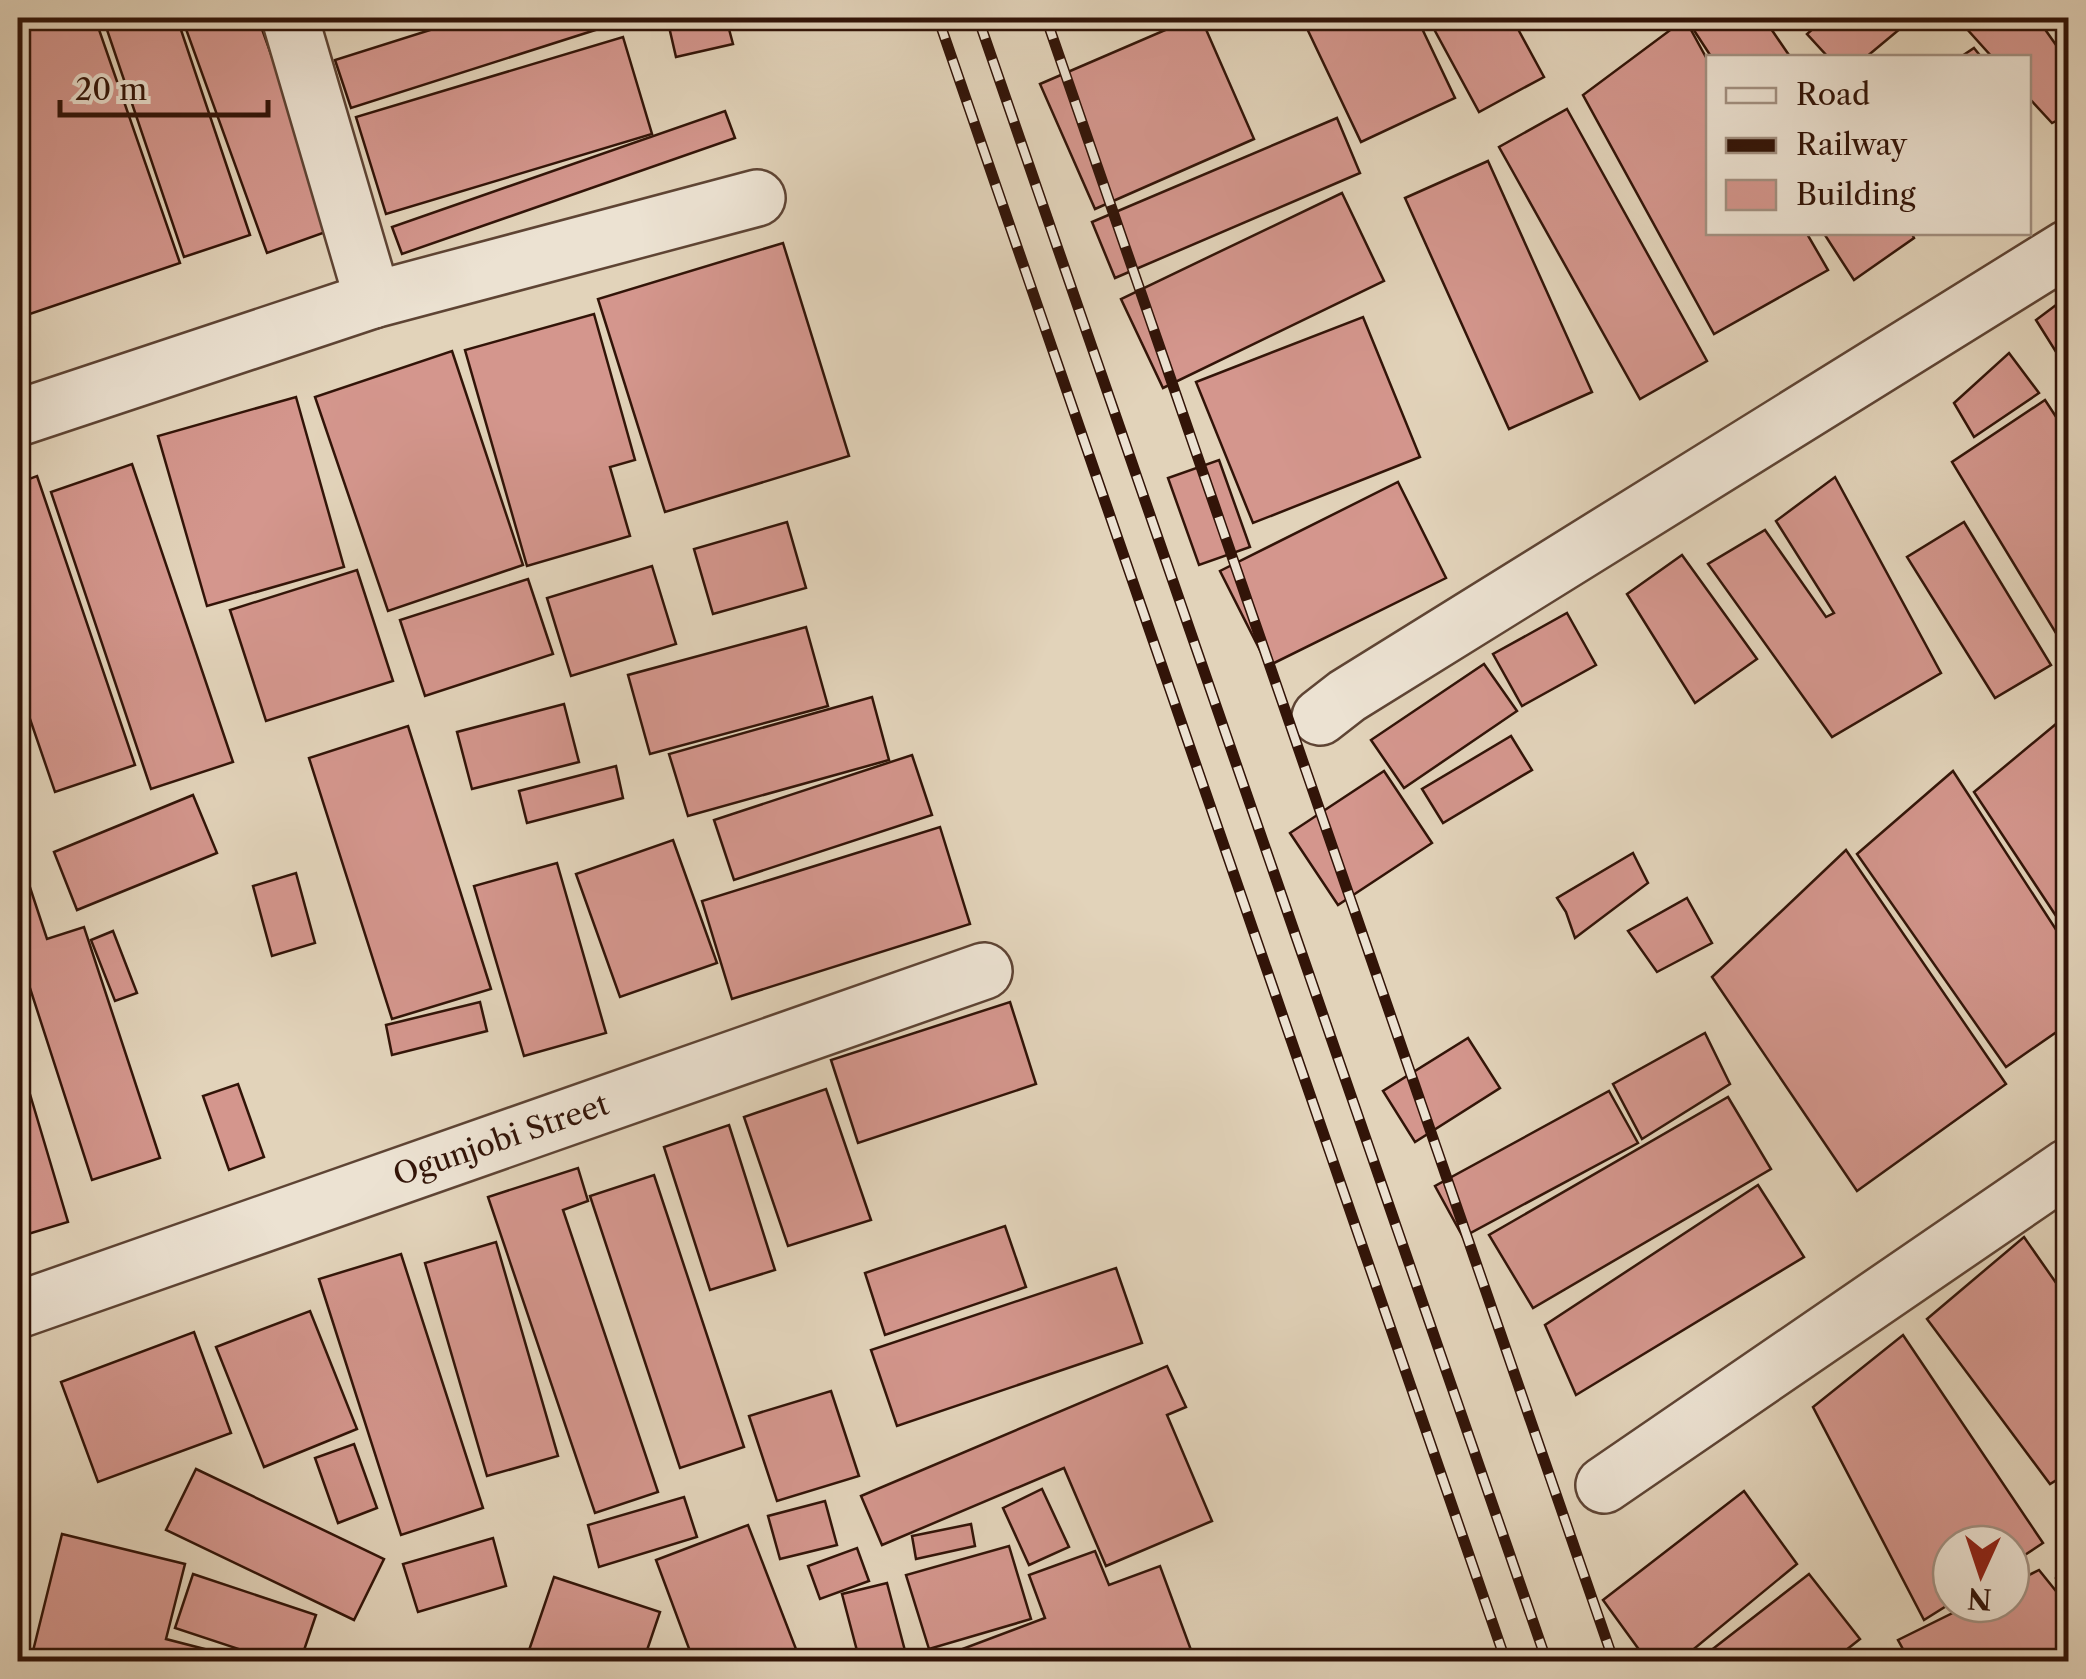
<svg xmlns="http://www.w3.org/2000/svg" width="2086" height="1679" viewBox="0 0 2086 1679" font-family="'Libre Caslon Text',serif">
  <rect width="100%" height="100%" fill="#e2d3ba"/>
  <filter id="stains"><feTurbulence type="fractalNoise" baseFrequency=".002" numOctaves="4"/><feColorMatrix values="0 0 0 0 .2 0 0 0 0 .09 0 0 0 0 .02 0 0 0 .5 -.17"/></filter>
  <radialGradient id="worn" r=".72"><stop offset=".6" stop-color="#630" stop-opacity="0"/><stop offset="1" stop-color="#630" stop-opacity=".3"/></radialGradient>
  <g fill="#d4968d" stroke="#321408" stroke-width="2.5">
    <polygon points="18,18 95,18 180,263 18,318"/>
    <polygon points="103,18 177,18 250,235 184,257"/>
    <polygon points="182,18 258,18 334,229 267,253"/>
    <polygon points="468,18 633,18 351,108 335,60"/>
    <polygon points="667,18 726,18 733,44 676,57"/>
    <polygon points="1193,18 1201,18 1254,139 1095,209 1040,84"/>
    <polygon points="1302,18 1417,18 1455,98 1361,142"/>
    <polygon points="1428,18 1512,18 1544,77 1479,112"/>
    <polygon points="1686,18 1751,18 1765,20 1791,58 1712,58"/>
    <polygon points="1825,18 1913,18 1865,58 1829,58 1807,34"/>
    <polygon points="1957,18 2037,18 2068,62 2068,115 2052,123 2028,97 2028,58 1993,58"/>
    <polygon points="2053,18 2068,18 2068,39"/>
    <polygon points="1685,19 1708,61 1708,232 1806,232 1828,270 1714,334 1583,95"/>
    <polygon points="623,37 652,134 386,214 356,117"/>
    <polygon points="1974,48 1982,58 1959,58"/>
    <polygon points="1567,109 1707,361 1640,399 1499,147"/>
    <polygon points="725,111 735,138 402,254 392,227"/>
    <polygon points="1337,118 1360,173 1115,278 1092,222"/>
    <polygon points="1488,161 1592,392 1509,429 1405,198"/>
    <polygon points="1342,193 1384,281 1163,388 1121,299"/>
    <polygon points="1823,232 1911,232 1914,238 1854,280"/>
    <polygon points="783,243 849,456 665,512 598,299"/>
    <polygon points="2068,296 2068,371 2036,320"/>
    <polygon points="594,314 635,460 610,467 630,536 527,566 465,350"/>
    <polygon points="1363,317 1420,457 1253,523 1196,382"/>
    <polygon points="452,351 523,565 388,611 315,397"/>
    <polygon points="2009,353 2039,393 1974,437 1954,403"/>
    <polygon points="296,397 344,567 207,606 158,436"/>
    <polygon points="2045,400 2068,435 2068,646 2065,648 1952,462"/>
    <polygon points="1219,460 1250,547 1199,565 1168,478"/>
    <polygon points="132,464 233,762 151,789 51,492"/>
    <polygon points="37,476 135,765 55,792 18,684 18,483"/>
    <polygon points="1835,477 1941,673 1832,737 1708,564 1765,530 1826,617 1834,613 1776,521"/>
    <polygon points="1398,482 1446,578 1268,666 1220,571"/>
    <polygon points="787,522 806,588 713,614 694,549"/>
    <polygon points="1964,522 2051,665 1995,698 1907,557"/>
    <polygon points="1682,555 1757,659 1695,703 1627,594"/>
    <polygon points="652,566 676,644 571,676 547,598"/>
    <polygon points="357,570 393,681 266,721 230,610"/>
    <polygon points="528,579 553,654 425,696 400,620"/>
    <polygon points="1567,613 1596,665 1522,706 1493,654"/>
    <polygon points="806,627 828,706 650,754 628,675"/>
    <polygon points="1484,664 1517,711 1404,788 1371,740"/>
    <polygon points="872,697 889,760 688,816 669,754"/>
    <polygon points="564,704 579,762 472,789 457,732"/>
    <polygon points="2068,714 2068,934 1974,792"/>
    <polygon points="408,726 491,989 392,1019 309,758"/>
    <polygon points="1511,736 1532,770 1443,823 1422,789"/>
    <polygon points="912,755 932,815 734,880 714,820"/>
    <polygon points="616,766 623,798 527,823 519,791"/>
    <polygon points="1384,771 1432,843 1338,905 1290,833"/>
    <polygon points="1953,771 2068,948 2068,1024 2006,1067 1857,854"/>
    <polygon points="193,795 217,853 77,910 54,852"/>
    <polygon points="940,827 970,924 732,999 702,901"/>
    <polygon points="673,840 717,963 620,997 576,874"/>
    <polygon points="1846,850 2006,1084 1857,1191 1712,977"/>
    <polygon points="18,851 47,939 84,927 160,1158 92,1180 18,951"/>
    <polygon points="1633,853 1648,883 1575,938 1566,912 1557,898"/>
    <polygon points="557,863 606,1033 524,1056 474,886"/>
    <polygon points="296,873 315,943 272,956 253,886"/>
    <polygon points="1687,898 1712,943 1657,972 1628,931"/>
    <polygon points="113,931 137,993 115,1001 91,940"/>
    <polygon points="480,1002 487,1031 392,1055 386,1025"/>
    <polygon points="1010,1002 1036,1084 858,1143 831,1060"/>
    <polygon points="1705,1033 1730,1084 1642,1139 1613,1084"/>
    <polygon points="1468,1038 1500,1088 1415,1142 1383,1091"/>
    <polygon points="18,1054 68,1222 18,1237"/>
    <polygon points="238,1084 264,1157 229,1170 203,1096"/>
    <polygon points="826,1089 871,1220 788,1246 744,1117"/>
    <polygon points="1609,1091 1638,1143 1463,1237 1435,1186"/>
    <polygon points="1728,1097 1771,1169 1533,1308 1489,1235"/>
    <polygon points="729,1125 775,1270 710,1290 664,1147"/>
    <polygon points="578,1168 588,1201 563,1210 658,1492 595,1513 488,1197"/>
    <polygon points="654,1175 744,1447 680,1468 590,1196"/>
    <polygon points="1758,1185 1804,1257 1576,1395 1545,1325"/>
    <polygon points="2068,1213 2068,1239 2057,1220"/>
    <polygon points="1005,1226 1026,1287 885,1335 865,1273"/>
    <polygon points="2024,1237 2068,1300 2068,1473 2050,1484 1927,1319"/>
    <polygon points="496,1242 558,1456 487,1476 425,1263"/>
    <polygon points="401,1254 483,1508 401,1535 319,1279"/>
    <polygon points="1116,1268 1142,1343 897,1426 871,1350"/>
    <polygon points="310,1311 357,1429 264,1467 216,1347"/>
    <polygon points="194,1332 231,1433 98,1482 61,1382"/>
    <polygon points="1903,1335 2043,1543 2011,1564 2011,1544 1951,1544 1951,1603 1924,1620 1813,1407"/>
    <polygon points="1167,1366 1186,1407 1167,1415 1212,1521 1106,1566 1064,1468 882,1545 861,1496"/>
    <polygon points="831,1391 859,1476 777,1501 749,1416"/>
    <polygon points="354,1444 377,1508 338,1523 315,1458"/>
    <polygon points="196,1469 384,1559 354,1620 166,1530"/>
    <polygon points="1042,1489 1069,1547 1029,1565 1003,1508"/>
    <polygon points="1744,1491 1797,1564 1678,1662 1648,1662 1603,1600"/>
    <polygon points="684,1497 697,1537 599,1567 588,1525"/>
    <polygon points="825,1501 837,1545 780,1559 768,1516"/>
    <polygon points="971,1524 975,1546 916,1559 912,1536"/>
    <polygon points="748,1525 801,1662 694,1662 656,1560"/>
    <polygon points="62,1534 185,1564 166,1639 255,1662 77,1662 33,1651"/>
    <polygon points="493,1538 506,1586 418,1612 403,1564"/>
    <polygon points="1009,1546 1031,1619 929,1649 906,1575"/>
    <polygon points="857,1548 869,1581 820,1599 808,1566"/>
    <polygon points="1095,1551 1109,1585 1160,1566 1191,1650 1161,1662 952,1662 949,1654 1045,1618 1029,1575"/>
    <polygon points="2068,1563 2068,1595 2056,1578"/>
    <polygon points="2039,1570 2068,1606 2068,1662 1910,1662 1898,1640 1971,1604 2011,1604 2011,1584"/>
    <polygon points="193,1574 316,1615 300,1662 278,1662 175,1628"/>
    <polygon points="1809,1574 1860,1639 1831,1662 1696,1662"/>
    <polygon points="554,1577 660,1612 643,1662 525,1662"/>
    <polygon points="887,1583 908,1662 860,1662 842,1594"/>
  </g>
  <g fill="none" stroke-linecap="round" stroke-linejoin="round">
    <g stroke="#5e4434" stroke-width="60">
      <g id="minor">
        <polyline points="290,18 373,300"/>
        <polyline points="18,418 373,300 757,198"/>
        <polyline points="1320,717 1347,696 2068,248"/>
        <polyline points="18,1310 984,971"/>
        <polyline points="1604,1485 2068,1167"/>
      </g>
    </g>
    <use href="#minor" stroke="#ece2d2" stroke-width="55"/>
    <g stroke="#321408" stroke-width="11">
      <g id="rail">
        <polyline points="938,18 1506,1662"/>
        <polyline points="978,18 1547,1662"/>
        <polyline points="1046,18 1614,1662"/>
      </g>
    </g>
    <use href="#rail" stroke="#ece2d2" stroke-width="8" stroke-dasharray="22" stroke-linecap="butt"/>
  </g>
  <g text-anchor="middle" stroke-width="8" stroke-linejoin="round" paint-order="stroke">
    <g font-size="30" fill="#321408" stroke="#ece2d2">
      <text transform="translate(501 1140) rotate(-19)" y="10">Ogunjobi Street</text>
    </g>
  </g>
  <rect width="2086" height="1679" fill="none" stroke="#e2d3ba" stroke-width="60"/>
  <rect x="20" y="20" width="2046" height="1639" fill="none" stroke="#321408" stroke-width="5"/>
  <rect x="30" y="30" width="2026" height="1619" fill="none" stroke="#321408" stroke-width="2.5"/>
  <rect x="1706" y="55" width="325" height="180" fill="#ece2d2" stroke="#a29081" stroke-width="2.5"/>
  <rect x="1726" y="88" width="50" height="15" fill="#ece2d2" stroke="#a29081" stroke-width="2.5"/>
  <text x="1796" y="105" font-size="30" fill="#321408">Road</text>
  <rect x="1726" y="138" width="50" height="15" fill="#321408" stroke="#a29081" stroke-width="2.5"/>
  <text x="1796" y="155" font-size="30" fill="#321408">Railway</text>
  <rect x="1726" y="180" width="50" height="30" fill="#d4968d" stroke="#a29081" stroke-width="2.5"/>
  <text x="1796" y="205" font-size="30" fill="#321408">Building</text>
  <g transform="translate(1981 1574) rotate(183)"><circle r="48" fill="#ece2d2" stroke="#a29081" stroke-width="2.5"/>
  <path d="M0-8L18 38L0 25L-18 38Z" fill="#8f2418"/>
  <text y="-15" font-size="28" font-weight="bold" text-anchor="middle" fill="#321408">N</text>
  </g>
  <path d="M60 100v15h208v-15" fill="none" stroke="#321408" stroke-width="5"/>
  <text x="75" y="100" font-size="30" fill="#321408" stroke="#ece2d2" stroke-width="8" paint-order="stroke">20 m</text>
  <rect width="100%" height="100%" filter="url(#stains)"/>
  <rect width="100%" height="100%" fill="url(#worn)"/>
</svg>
